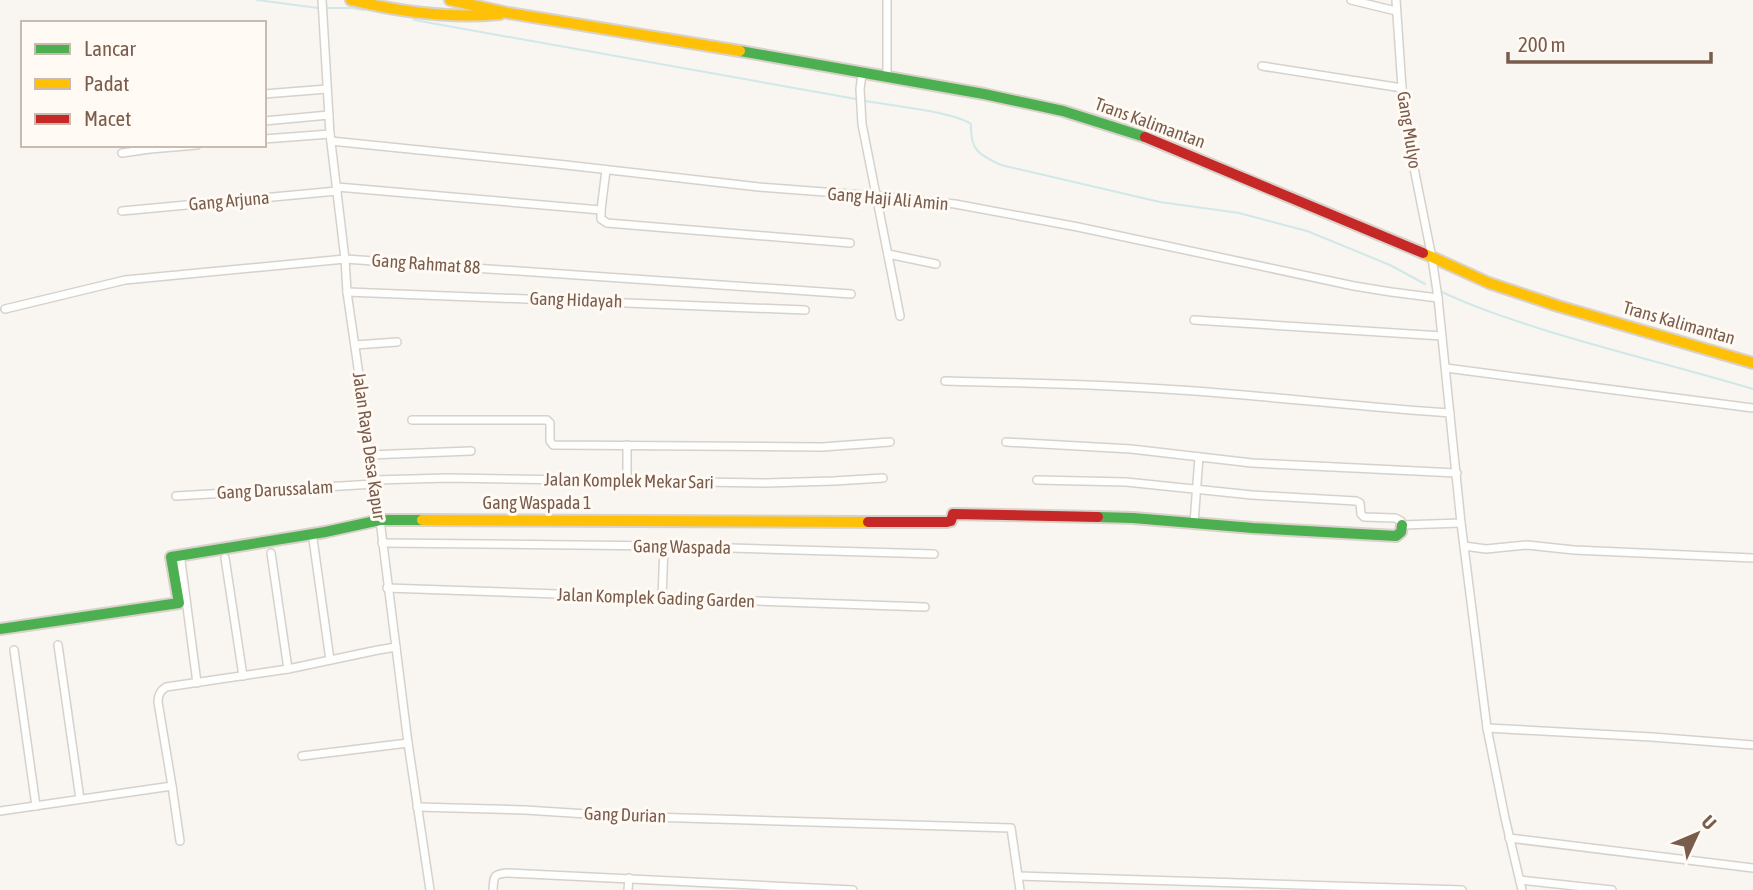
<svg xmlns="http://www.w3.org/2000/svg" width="1753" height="890" viewBox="0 0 1753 890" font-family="'Asap Condensed',sans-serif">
  <rect width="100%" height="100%" fill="#f9f5f0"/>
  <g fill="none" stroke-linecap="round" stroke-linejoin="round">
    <g stroke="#d0e8ea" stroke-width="2">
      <polyline points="257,0 318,8"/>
      <polyline points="324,8 351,8 364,10"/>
      <polyline points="414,20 856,99"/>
      <path d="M865,101C889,105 954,112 971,124C970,150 979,155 1001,165L1160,202L1239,213L1307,231L1390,265L1425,284"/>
      <path d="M1440,291C1473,307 1507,318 1541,329C1611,351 1683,368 1753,389"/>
    </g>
    <g stroke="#d7d1cb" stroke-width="10">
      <g id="street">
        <polyline points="322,0 330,134 345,259 347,292 380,520 408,743 430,890"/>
        <polyline points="1351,0 1396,11"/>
        <polyline points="1396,0 1402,88 1413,163 1432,258 1438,298 1461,523 1487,728 1505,818 1522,890"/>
        <polyline points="1262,66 1402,88"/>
        <polyline points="862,74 860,89 862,124 900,316"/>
        <polyline points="887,77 887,0"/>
        <polyline points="264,94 327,89"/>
        <polyline points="264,121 329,115"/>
        <polyline points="264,139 330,134"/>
        <polyline points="331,141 566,165 759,187 877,196 955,204 1078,227 1354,286 1391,292 1438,298"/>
        <polyline points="122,153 150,149 197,145"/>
        <polyline points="337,187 601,210 601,219 607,223 850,243"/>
        <polyline points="601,210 606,170"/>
        <polyline points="122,211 337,191"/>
        <polyline points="888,254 936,264"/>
        <polyline points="347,292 805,310"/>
        <polyline points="5,309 125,280 345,259 851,294"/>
        <polyline points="1194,320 1442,336"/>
        <polyline points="355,345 397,342"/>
        <polyline points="1446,368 1753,408"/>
        <path d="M945,381C1023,383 1101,384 1179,390C1270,396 1360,407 1450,413"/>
        <polyline points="412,420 547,420 550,423 550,441 553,445 822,447 890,442"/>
        <polyline points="1006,442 1131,449 1252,463 1457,473"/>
        <polyline points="369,455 471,451"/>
        <polyline points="374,480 448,478 766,483 834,481 883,478"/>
        <polyline points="627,480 627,445"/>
        <polyline points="1037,480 1126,482 1252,495 1356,501 1360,503 1361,514 1364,517 1395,518 1401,521 1402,525 1461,523"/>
        <polyline points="176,496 374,484"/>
        <polyline points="1194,523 1199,457"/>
        <polyline points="313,539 330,660"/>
        <polyline points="382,543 664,546 934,554"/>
        <polyline points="1464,546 1486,549 1527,545 1574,550 1753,558"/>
        <polyline points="271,553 288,669"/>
        <polyline points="225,558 243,676"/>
        <polyline points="181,561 197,683"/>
        <polyline points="387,588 925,607"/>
        <polyline points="662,598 664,546"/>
        <polyline points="58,645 80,799"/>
        <polyline points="14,650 36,806"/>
        <polyline points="1487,728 1652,737 1753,745"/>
        <polyline points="302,756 408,743"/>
        <polyline points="172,786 180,841"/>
        <polyline points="417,807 525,810 618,816 1011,828 1020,890"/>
        <path d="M0,811L172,786L158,702C158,695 160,691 166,687L288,669L378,650L396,647"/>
        <polyline points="1509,838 1753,868"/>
        <polyline points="1018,876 1462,890"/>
        <polyline points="1520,880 1612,890"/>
        <path d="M493,890C494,876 493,874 508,873L853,890"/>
        <polyline points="628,890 629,878"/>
      </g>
    </g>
    <g stroke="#d9d2cb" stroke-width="14">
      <g id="fast">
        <polyline points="740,51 984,94 1063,111 1145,137"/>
        <polyline points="1098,517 1133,518 1253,528 1396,536 1401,532 1402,525"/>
        <polyline points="0,629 179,603 171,557 325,532 380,520 422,520"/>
      </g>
    </g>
    <g stroke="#d9d2cb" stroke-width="14">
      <g id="slow">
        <path d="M351,0C400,12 449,19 500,14"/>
        <polyline points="450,0 508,13 740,51"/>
        <polyline points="1423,253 1489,283 1558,306 1753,363"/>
        <polyline points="422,520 868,522"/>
      </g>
    </g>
    <g stroke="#d9d2cb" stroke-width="14">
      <g id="jam">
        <polyline points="1145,137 1423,253"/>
        <polyline points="868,522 947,522 951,521 953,514 1098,517"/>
      </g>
    </g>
    <use href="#street" stroke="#fefefd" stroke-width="7"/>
    <use href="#fast" stroke="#4caf50" stroke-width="10"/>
    <use href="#slow" stroke="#ffc107" stroke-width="10"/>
    <use href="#jam" stroke="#c62828" stroke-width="10"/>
  </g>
  <g text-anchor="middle" stroke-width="6" stroke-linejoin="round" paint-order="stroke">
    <g font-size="18" fill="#7a5c4d" stroke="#fffaf3">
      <text transform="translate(1150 123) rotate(20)" y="6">Trans Kalimantan</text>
      <text transform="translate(1409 130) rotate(81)" y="6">Gang Mulyo</text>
      <text transform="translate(888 199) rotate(5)" y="6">Gang Haji Ali Amin</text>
      <text transform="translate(229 201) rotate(-5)" y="6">Gang Arjuna</text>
      <text transform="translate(426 264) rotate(4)" y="6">Gang Rahmat 88</text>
      <text transform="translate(576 300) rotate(2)" y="6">Gang Hidayah</text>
      <text transform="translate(1679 323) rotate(16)" y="6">Trans Kalimantan</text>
      <text transform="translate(369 446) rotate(82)" y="6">Jalan Raya Desa Kapur</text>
      <text transform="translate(629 481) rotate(1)" y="6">Jalan Komplek Mekar Sari</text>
      <text transform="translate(275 490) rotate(-3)" y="6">Gang Darussalam</text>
      <text x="537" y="509">Gang Waspada 1</text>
      <text transform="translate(682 547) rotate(1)" y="6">Gang Waspada</text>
      <text transform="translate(656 598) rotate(2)" y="6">Jalan Komplek Gading Garden</text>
      <text transform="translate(625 815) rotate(2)" y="6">Gang Durian</text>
    </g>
  </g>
  <rect x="21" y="21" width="245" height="126" fill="#fffaf3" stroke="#cabbb1" stroke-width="2"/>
  <rect x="35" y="44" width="35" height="10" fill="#4caf50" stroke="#cabbb1" stroke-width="2"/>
  <text x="84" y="56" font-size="21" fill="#7a5c4d">Lancar</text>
  <rect x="35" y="79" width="35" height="10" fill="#ffc107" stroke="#cabbb1" stroke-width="2"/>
  <text x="84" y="91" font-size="21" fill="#7a5c4d">Padat</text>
  <rect x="35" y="114" width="35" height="10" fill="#c62828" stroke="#cabbb1" stroke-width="2"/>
  <text x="84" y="126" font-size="21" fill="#7a5c4d">Macet</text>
  <g transform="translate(1697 834) rotate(46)" stroke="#fffaf3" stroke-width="5" paint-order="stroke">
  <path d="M0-5L12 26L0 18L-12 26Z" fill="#7a5c4d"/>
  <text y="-10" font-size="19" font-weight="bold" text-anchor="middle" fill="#7a5c4d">U</text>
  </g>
  <path d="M1508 52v10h203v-10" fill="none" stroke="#7a5c4d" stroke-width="3.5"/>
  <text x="1518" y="52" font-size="21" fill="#7a5c4d" stroke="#fffaf3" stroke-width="5" paint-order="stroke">200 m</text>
</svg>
